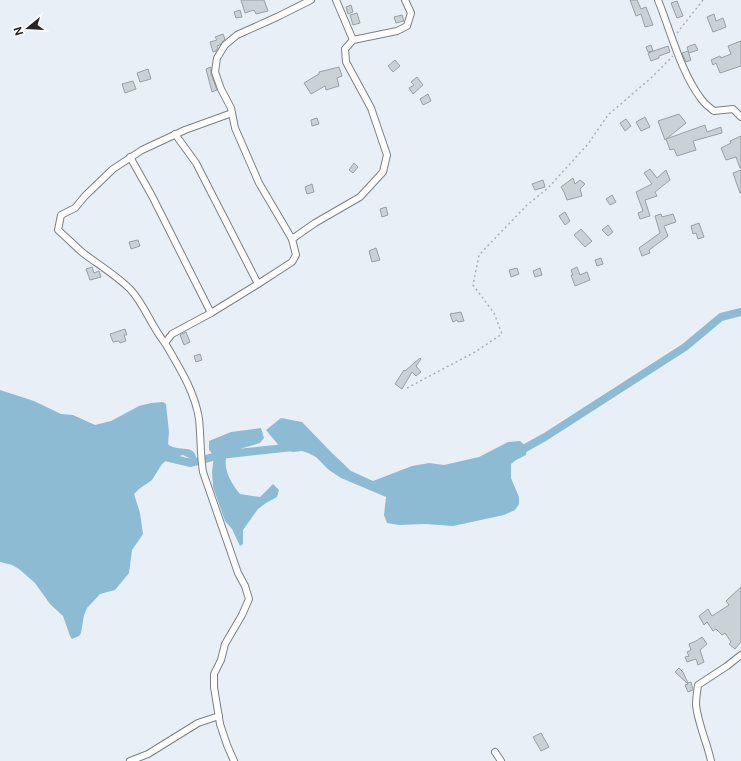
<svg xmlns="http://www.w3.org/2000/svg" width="741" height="761" viewBox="0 0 741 761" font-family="'Public Sans',sans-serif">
  <rect width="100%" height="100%" fill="#e9eff6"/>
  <g fill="#8dbbd3">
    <path d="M0,390L34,401L61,414L73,415L95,425L111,421L139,406L151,403L163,402L166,404L169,432L168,444C175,452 194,444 196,457L193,460L183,455L168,459L162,464L152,480L139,489L134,494L140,513L143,534L132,550L129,573L115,590L100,594L87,608L84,615L81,633L79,636L72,639L70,636L63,616L50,604L35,583L19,569L12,565L0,562Z"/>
    <polygon points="281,418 302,422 332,453 351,471 373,481 412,466 429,463 444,465 479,457 508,442 520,441 527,447 526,455 516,460 511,464 511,478 519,497 519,504 515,510 504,515 453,526 426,524 399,525 387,523 384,515 386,497 341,478 329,470 316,457 308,453 302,451 293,452 286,450 280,447 266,430"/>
    <path d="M261,428L264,438L260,443L243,448L227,454C222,468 231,483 240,494L260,497L273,484L279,490L277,497L266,503L258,509L243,530V544L240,546L232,529L225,521L213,487L212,472L214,456L209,450V441L231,432Z"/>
  </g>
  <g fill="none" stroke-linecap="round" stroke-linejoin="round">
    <g stroke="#8dbbd3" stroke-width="8">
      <polyline points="518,452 545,437 685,347 721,317 741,312"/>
      <polyline points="161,456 191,463 220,455 293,447"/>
    </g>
  </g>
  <g fill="#cad1d7" stroke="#999fa5">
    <polygon points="241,0 264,0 268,11 256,14 254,10 245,13"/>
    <polygon points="630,0 637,0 641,9 646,7 653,25 645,27 641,14 636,16"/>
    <polygon points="677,1 683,16 677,18 671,3"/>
    <polygon points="351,5 353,12 348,14 346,7"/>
    <polygon points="240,10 242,17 236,18 234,12"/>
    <polygon points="357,13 360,23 353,25 350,15"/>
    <polygon points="714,14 716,21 723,18 726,27 713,32 707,17"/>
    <polygon points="402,15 404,21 396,23 394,17"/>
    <polygon points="223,34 225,39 220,45 217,46 218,48 216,51 213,52 210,42 217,40 215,37"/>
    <polygon points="741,41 741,66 720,73 716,63 713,65 711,60 720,56 721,58 731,54 728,46"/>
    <polygon points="695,44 698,50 689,53 687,47"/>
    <polygon points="651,45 653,51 648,52 646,47"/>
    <polygon points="668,46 670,52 659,56 659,58 651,61 648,53"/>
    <polygon points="688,51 691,60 686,62 682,53"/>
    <polygon points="395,60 400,66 393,72 388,66"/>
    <polygon points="211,67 211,74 217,90 212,92 206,69"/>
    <polygon points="339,67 342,76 337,78 339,86 326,90 325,86 311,94 304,83 319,74 319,72"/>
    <polygon points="148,69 151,79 140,82 137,73"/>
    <polygon points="417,77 423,85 413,94 409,88 414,85 411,82"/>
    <polygon points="133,81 136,89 125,93 122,84"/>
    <polygon points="428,94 431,101 423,105 420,99"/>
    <polygon points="679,114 686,123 665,140 658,121"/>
    <polygon points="645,117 650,127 641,131 636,122"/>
    <polygon points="317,118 319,124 312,126 311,120"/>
    <polygon points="626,119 631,126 625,131 620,123"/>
    <polygon points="705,125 707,132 721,127 722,133 693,141 696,150 677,156 674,149 670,150 666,139"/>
    <polygon points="741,136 741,168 740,168 736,157 726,160 721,148 731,143 730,141"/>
    <polygon points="354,163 358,167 353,173 349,170"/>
    <polygon points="650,169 657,178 666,170 670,180 655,192 657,196 645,200 650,216 640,219 638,213 643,211 636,192 652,184 644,173"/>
    <polygon points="741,170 741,193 740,193 733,173"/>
    <polygon points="573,178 575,184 580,180 585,184 580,189 582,196 567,200 564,192 561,187"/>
    <polygon points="543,180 545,187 535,190 532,184"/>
    <polygon points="312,184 314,192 307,194 305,187"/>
    <polygon points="612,195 616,202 610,205 606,199"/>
    <polygon points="386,207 388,215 382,217 380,209"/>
    <polygon points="565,212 570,221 565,225 559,216"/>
    <polygon points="661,214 662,217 673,214 676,222 664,226 668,236 649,250 650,253 642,256 639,248 660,233 655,216"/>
    <polygon points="699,223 704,237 698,239 696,233 693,234 691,226"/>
    <polygon points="608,225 613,232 608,236 602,230"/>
    <polygon points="581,229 592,241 585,247 574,235"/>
    <polygon points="138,240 140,246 131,249 129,242"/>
    <polygon points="376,248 380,260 372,262 369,251"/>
    <polygon points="601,258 603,264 597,266 595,260"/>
    <polygon points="92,267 94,273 99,271 101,277 90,280 86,269"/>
    <polygon points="577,267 580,275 587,272 590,280 575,286 571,275 573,275 571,270"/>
    <polygon points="517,268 519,274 511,277 509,270"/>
    <polygon points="540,268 542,275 535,277 533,271"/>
    <polygon points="461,312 464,321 458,322 457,320 453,322 450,314"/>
    <polygon points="125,329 127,335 124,335 126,341 120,343 119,341 113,342 110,334"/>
    <polygon points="186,332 190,342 184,345 180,335"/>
    <polygon points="200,354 202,360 196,362 194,356"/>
    <polygon points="420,358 421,359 416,366 421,372 416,376 412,372 402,389 395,384 404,370 405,371"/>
    <polygon points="741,587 741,642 735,649 729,644 731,642 725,633 722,635 716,629 713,631 707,622 704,625 699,616 708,609 712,616 729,605 726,601"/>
    <polygon points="702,637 707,644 700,650 704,662 698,665 696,659 687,662 685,657 689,656 687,652 691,650 689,644 696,641"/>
    <polygon points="679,668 683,672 688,683 691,682 693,690 688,692 685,685 688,684 675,672"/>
    <polygon points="541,733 549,747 541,751 533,737"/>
  </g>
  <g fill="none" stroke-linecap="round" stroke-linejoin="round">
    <g stroke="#7a8085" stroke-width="8">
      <g id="street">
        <polyline points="336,0 353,40"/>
        <path d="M658,0C671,32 681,73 702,100C705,104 710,108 714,111L733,109L741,117"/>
        <polyline points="175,134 196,163 258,284"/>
        <polyline points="130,157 152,196 211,313"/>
        <polyline points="292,239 315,223 360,197 383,172 387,155 371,108 346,62 345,49 353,40 397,31 407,26 411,13 405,0"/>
        <path d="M165,343C151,326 145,305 130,289C116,275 99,265 83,253C75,246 67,238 58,230L61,215L75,208L85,196L113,169L142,150L185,130L232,113"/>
        <polyline points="495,752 501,761"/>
        <polyline points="130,761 148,754 198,723 219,716"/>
        <path d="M234,761L227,745L220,724L214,687V674L221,660L225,644L242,615L249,599L245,586L238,573L203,472C200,454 201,437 199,419C195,392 179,367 165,343L172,334L211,313L258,284L292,262L296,255L292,239L259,183L235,128L231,108L221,89L215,72L217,58L225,45L237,35L277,17L311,0"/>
        <path d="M711,761C707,742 698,724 696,705C696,698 697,692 698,685L727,666L741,655"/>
      </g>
    </g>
    <g stroke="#aaafb5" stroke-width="1.5" stroke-dasharray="2 3" stroke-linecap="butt">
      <polyline points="677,33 703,0"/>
      <polyline points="407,388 475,352 502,334 494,313 473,285 479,255 527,205 548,188 588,144 608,115 651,78 673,56"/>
    </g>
    <use href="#street" stroke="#fff" stroke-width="6"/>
  </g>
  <g transform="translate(28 28) rotate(252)" stroke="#ffffff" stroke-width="3" paint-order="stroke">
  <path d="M0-3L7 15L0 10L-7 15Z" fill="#242629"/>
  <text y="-6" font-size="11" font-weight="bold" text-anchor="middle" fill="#242629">N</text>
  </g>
</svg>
